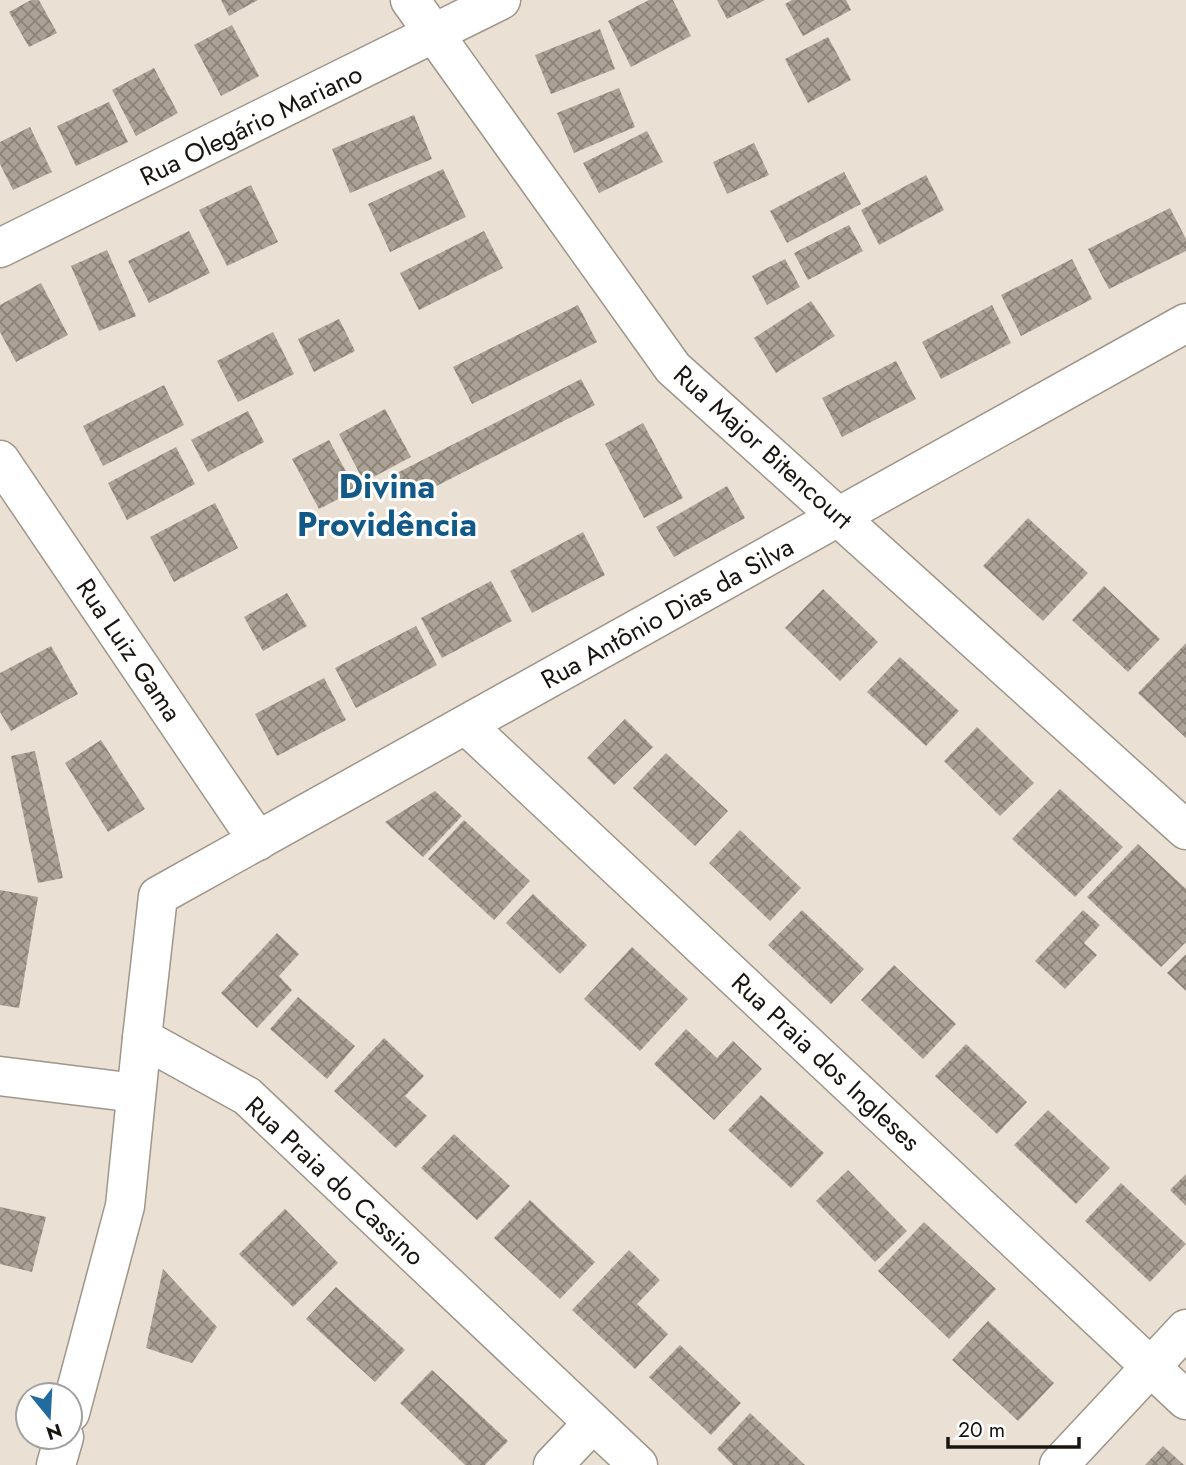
<svg xmlns="http://www.w3.org/2000/svg" width="1186" height="1465" viewBox="0 0 1186 1465" font-family="Jost,sans-serif">
  <defs>
    <pattern id="building-cross-hatch" width="8" height="8" patternUnits="userSpaceOnUse" patternTransform="scale(1.75)"><rect width="8" height="8" fill="#aba195"/><path d="M0 0l8 8M0 8l8-8" fill="none" stroke="#8a8278"/></pattern>
  </defs>
  <rect width="100%" height="100%" fill="#ebe0d4"/>
  <g fill="url(#building-cross-hatch)">
    <polygon points="31,0 39,0 57,33 29,47 9,12"/>
    <polygon points="221,0 258,0 229,16"/>
    <polygon points="649,0 673,0 691,36 631,67 608,21"/>
    <polygon points="717,0 765,0 727,19"/>
    <polygon points="792,0 846,0 851,10 803,36 785,4"/>
    <polygon points="232,25 259,76 221,96 194,45"/>
    <polygon points="600,29 615,69 551,94 535,55"/>
    <polygon points="828,37 851,80 808,103 785,59"/>
    <polygon points="154,68 178,113 136,136 112,90"/>
    <polygon points="619,88 635,127 574,153 557,113"/>
    <polygon points="109,102 128,142 76,166 57,126"/>
    <polygon points="414,115 432,159 350,193 332,149"/>
    <polygon points="30,127 52,172 13,190 0,164 0,142"/>
    <polygon points="647,131 663,162 599,193 583,163"/>
    <polygon points="754,143 769,175 727,194 713,162"/>
    <polygon points="443,169 466,217 390,252 368,204"/>
    <polygon points="844,172 861,204 787,243 770,211"/>
    <polygon points="926,175 944,210 879,245 861,210"/>
    <polygon points="251,185 278,242 227,266 199,210"/>
    <polygon points="1170,208 1186,239 1186,251 1109,289 1088,249"/>
    <polygon points="849,225 863,251 808,280 794,253"/>
    <polygon points="189,231 210,273 149,303 128,261"/>
    <polygon points="484,231 503,268 419,310 400,273"/>
    <polygon points="107,250 136,316 99,331 71,266"/>
    <polygon points="785,259 800,287 767,305 752,276"/>
    <polygon points="1072,259 1092,299 1021,336 1001,295"/>
    <polygon points="41,283 68,335 16,362 0,332 0,305"/>
    <polygon points="811,301 835,336 776,373 754,338"/>
    <polygon points="578,305 597,342 472,404 453,367"/>
    <polygon points="992,305 1011,343 941,379 922,342"/>
    <polygon points="339,319 355,351 314,372 298,339"/>
    <polygon points="273,332 294,374 238,402 217,361"/>
    <polygon points="896,361 916,399 842,437 822,398"/>
    <polygon points="581,379 595,405 407,501 393,475"/>
    <polygon points="164,385 184,425 103,466 83,426"/>
    <polygon points="385,409 411,457 364,482 339,434"/>
    <polygon points="248,411 264,442 208,472 191,440"/>
    <polygon points="643,423 683,498 644,518 605,444"/>
    <polygon points="329,440 356,490 319,509 292,459"/>
    <polygon points="176,447 195,484 127,520 108,483"/>
    <polygon points="727,486 745,518 674,557 656,527"/>
    <polygon points="215,503 238,548 174,582 150,537"/>
    <polygon points="1028,518 1088,573 1043,621 983,566"/>
    <polygon points="583,532 605,575 532,613 510,571"/>
    <polygon points="491,581 512,621 442,658 421,618"/>
    <polygon points="1104,586 1160,639 1128,672 1072,620"/>
    <polygon points="823,589 878,642 840,681 785,628"/>
    <polygon points="287,593 307,626 263,651 244,617"/>
    <polygon points="416,626 437,665 356,708 335,668"/>
    <polygon points="1186,643 1186,738 1138,693"/>
    <polygon points="51,646 78,694 11,731 0,712 0,673"/>
    <polygon points="900,657 959,711 926,746 867,692"/>
    <polygon points="324,678 346,720 277,756 255,714"/>
    <polygon points="625,719 653,747 614,785 587,758"/>
    <polygon points="977,727 1034,783 1000,816 944,761"/>
    <polygon points="101,740 145,809 108,832 65,763"/>
    <polygon points="35,751 63,878 38,883 11,756"/>
    <polygon points="666,753 728,811 695,846 633,788"/>
    <polygon points="1060,789 1123,847 1075,897 1012,839"/>
    <polygon points="435,791 462,816 423,857 385,822"/>
    <polygon points="464,820 530,881 494,920 428,859"/>
    <polygon points="740,830 801,888 770,921 709,863"/>
    <polygon points="1138,844 1186,889 1186,942 1161,967 1087,897"/>
    <polygon points="0,890 38,897 19,1008 0,1005"/>
    <polygon points="533,894 587,945 560,974 506,923"/>
    <polygon points="802,910 864,969 831,1004 768,945"/>
    <polygon points="1083,910 1100,925 1084,943 1097,955 1065,989 1035,961"/>
    <polygon points="277,933 299,954 279,976 292,990 257,1028 221,993"/>
    <polygon points="632,947 688,999 640,1051 584,999"/>
    <polygon points="1186,954 1186,991 1167,973"/>
    <polygon points="894,965 956,1024 923,1059 861,1000"/>
    <polygon points="298,997 355,1046 327,1079 270,1029"/>
    <polygon points="686,1029 717,1058 733,1041 762,1069 714,1120 654,1064"/>
    <polygon points="384,1038 424,1076 405,1096 427,1116 396,1148 334,1091"/>
    <polygon points="966,1044 1027,1102 997,1134 935,1076"/>
    <polygon points="761,1095 824,1153 791,1188 728,1130"/>
    <polygon points="1048,1110 1110,1168 1076,1204 1014,1145"/>
    <polygon points="454,1134 510,1186 477,1220 421,1168"/>
    <polygon points="848,1170 907,1231 875,1262 816,1201"/>
    <polygon points="1186,1174 1186,1206 1170,1190"/>
    <polygon points="1121,1183 1186,1244 1150,1282 1085,1221"/>
    <polygon points="530,1200 595,1262 560,1299 494,1238"/>
    <polygon points="0,1207 46,1217 32,1272 0,1264"/>
    <polygon points="285,1209 338,1263 293,1307 239,1254"/>
    <polygon points="924,1222 996,1289 949,1339 878,1271"/>
    <polygon points="629,1250 660,1280 637,1304 668,1334 635,1369 572,1310"/>
    <polygon points="163,1269 217,1327 192,1363 146,1348"/>
    <polygon points="336,1287 405,1350 375,1382 306,1319"/>
    <polygon points="988,1321 1054,1383 1018,1421 952,1360"/>
    <polygon points="680,1345 741,1403 711,1435 649,1377"/>
    <polygon points="432,1370 508,1441 485,1465 465,1465 400,1403"/>
    <polygon points="750,1413 805,1465 733,1465 717,1449"/>
    <polygon points="1163,1446 1184,1465 1145,1465"/>
  </g>
  <g fill="none" stroke-linecap="round" stroke-linejoin="round">
    <g stroke="#9f9589" stroke-width="41">
      <g id="street">
        <polyline points="410,0 673,368 1186,830"/>
        <polyline points="0,248 501,0"/>
        <polyline points="0,460 258,841"/>
        <polyline points="466,725 1186,1400"/>
        <polyline points="0,1076 136,1093"/>
        <polyline points="70,1413 125,1206 142,1038"/>
        <polyline points="56,1465 64,1437"/>
        <polyline points="553,1465 593,1423"/>
        <polyline points="638,1465 247,1096 142,1038 158,896 1186,323"/>
        <polyline points="1059,1465 1186,1329"/>
      </g>
    </g>
    <use href="#street" stroke="#fff" stroke-width="38"/>
  </g>
  <g text-anchor="middle" stroke-width="6" stroke-linejoin="round" paint-order="stroke">
    <g font-size="26" fill="#181410" stroke="#fff">
      <text transform="translate(251 125) rotate(-26)" y="9">Rua Olegário Mariano</text>
      <text transform="translate(763 447) rotate(42)" y="9">Rua Major Bitencourt</text>
      <text transform="translate(667 613) rotate(-29)" y="9">Rua Antônio Dias da Silva</text>
      <text transform="translate(129 650) rotate(56)" y="9">Rua Luiz Gama</text>
      <text transform="translate(826 1062) rotate(43)" y="9">Rua Praia dos Ingleses</text>
      <text transform="translate(335 1181) rotate(43)" y="9">Rua Praia do Cassino</text>
    </g>
    <g font-size="33" font-weight="bold" fill="#135987" stroke="#fff">
      <text x="387" y="498">Divina<tspan x="387" dy="38">Providência</tspan></text>
    </g>
  </g>
  <g transform="translate(49 1416) rotate(162)"><circle r="33" fill="#ffffff" stroke="#a3a19f" stroke-width="2"/>
  <path d="M0-5L12 26L0 18L-12 26Z" fill="#216b9e"/>
  <text y="-10" font-size="19" font-weight="bold" text-anchor="middle" fill="#181410">N</text>
  </g>
  <path d="M948 1437v10h131v-10" fill="none" stroke="#181410" stroke-width="3.5"/>
  <text x="958" y="1437" font-size="21" fill="#181410" stroke="#ffffff" stroke-width="5" paint-order="stroke">20 m</text>
</svg>
